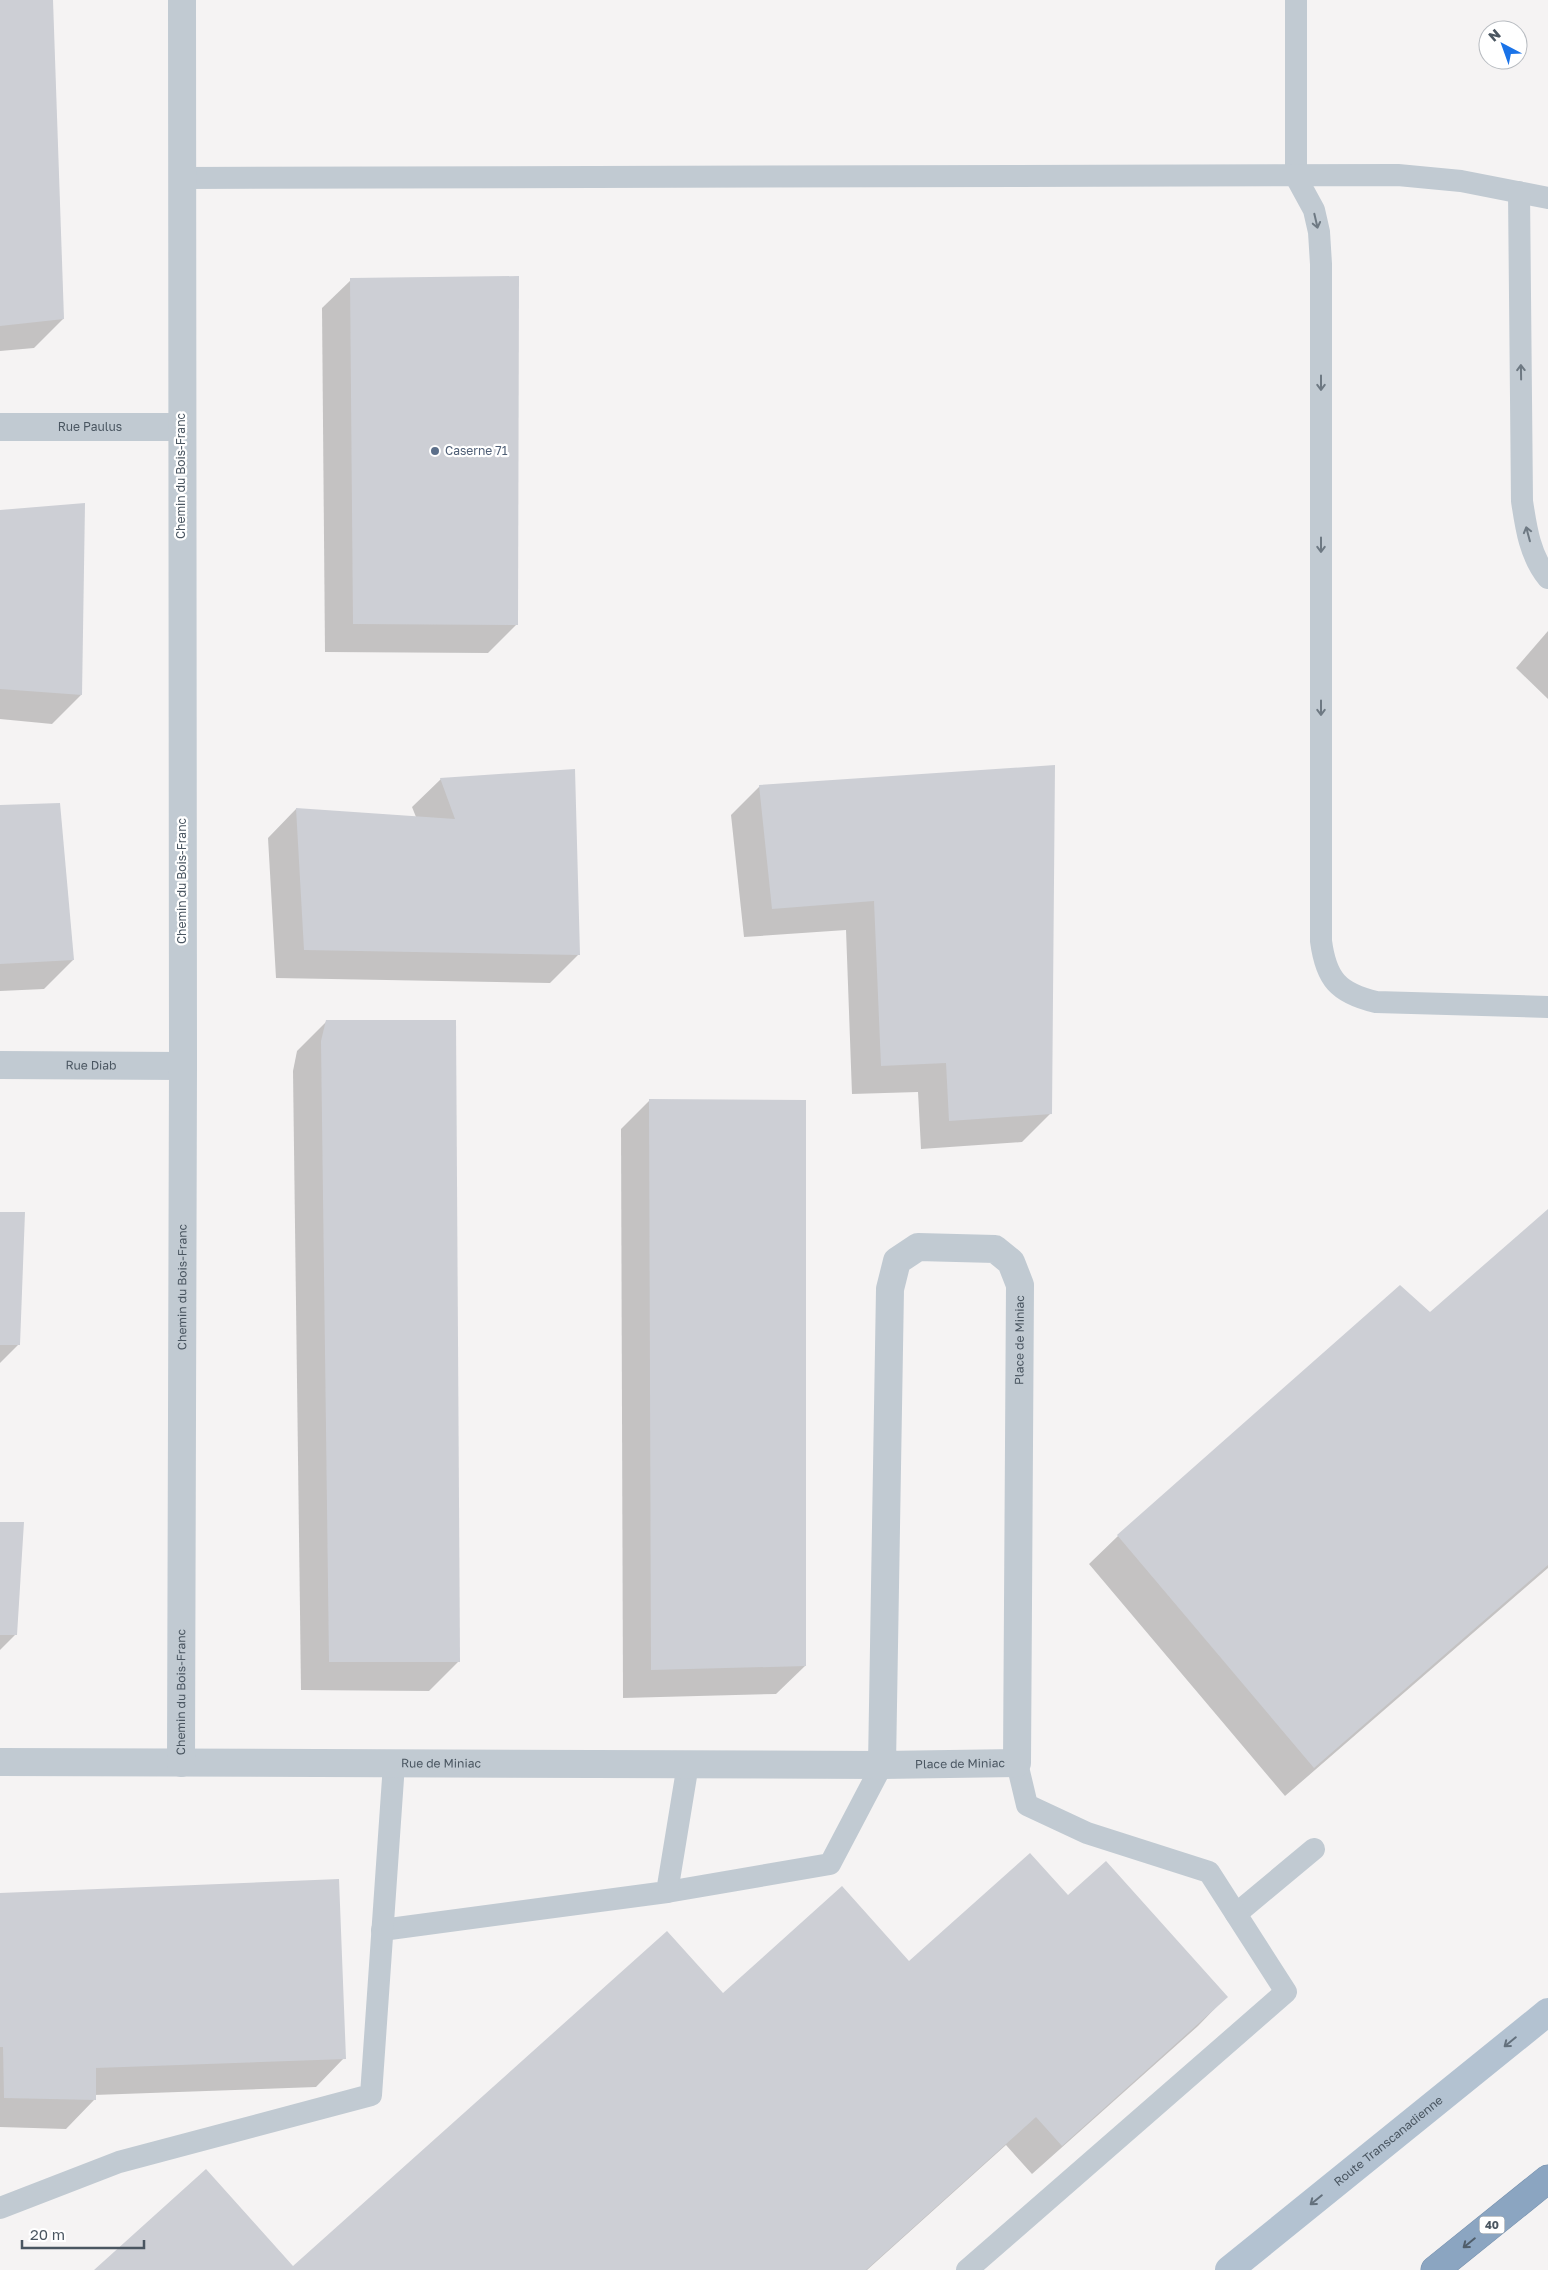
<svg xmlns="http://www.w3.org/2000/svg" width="1548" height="2270" viewBox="0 0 1548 2270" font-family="'Golos Text',sans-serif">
  <rect width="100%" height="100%" fill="#f5f3f3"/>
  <g fill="#0003">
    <polygon points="0,0 52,0 63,319 34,348 0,351"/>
    <polygon points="351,280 517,624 488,653 325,652 322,308"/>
    <polygon points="0,511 81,695 52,724 0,719"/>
    <polygon points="1548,631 1548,699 1516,668"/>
    <polygon points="1054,766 1051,1113 1022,1142 921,1149 918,1092 852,1094 846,930 744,937 731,815 760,786"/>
    <polygon points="441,779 579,954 550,983 276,978 268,838 296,809 416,817 412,807"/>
    <polygon points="0,806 73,960 44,989 0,991"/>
    <polygon points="326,1022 458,1662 429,1691 301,1690 293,1071 297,1051"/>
    <polygon points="650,1100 805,1666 776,1694 623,1698 621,1129"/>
    <polygon points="1548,1211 1548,1568 1285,1796 1089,1564 1118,1536 1400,1286 1430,1314"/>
    <polygon points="0,1213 19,1344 0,1363"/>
    <polygon points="0,1523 16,1634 0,1650"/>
    <polygon points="0,1894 344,2058 316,2087 94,2095 94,2100 66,2129 0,2127"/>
    <polygon points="1068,1897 1226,1997 1198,2026 1032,2174 1006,2145 867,2270 96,2270 293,2268 723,1995 909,1963"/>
  </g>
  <g fill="#cdcfd5">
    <polygon points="0,0 53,0 64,319 0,326"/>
    <polygon points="519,276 518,625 353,624 350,278"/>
    <polygon points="85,503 82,695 0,689 0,510"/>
    <polygon points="1055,765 1052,1114 949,1121 946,1063 881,1066 874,901 772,909 759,785"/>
    <polygon points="575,769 580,955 304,950 296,808 455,819 440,778"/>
    <polygon points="60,803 74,960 0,964 0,805"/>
    <polygon points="326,1020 456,1020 460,1662 329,1662 321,1041"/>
    <polygon points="649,1099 806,1100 806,1666 651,1670"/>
    <polygon points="1548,1209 1548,1565 1314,1768 1117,1535 1400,1285 1430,1312"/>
    <polygon points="0,1212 25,1212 20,1345 0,1345"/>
    <polygon points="0,1522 24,1522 17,1635 0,1635"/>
    <polygon points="1030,1853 1068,1895 1106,1861 1228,1997 1062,2146 1036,2117 866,2270 94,2270 206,2169 293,2266 667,1931 723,1993 842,1886 909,1961"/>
    <polygon points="339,1879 346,2059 96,2068 96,2100 4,2098 3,2047 0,2047 0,1893"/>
  </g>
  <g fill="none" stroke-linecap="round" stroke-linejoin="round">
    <g stroke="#7690ad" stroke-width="29">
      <polyline id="motorway" points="1435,2270 1548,2179"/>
    </g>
    <g stroke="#c1cad2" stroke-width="22">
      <path d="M1296,0V177L1314,210L1319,232L1321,264V941C1326,979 1338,993 1376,1002L1548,1007"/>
      <polyline points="182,178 1398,175 1461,181 1548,198"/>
      <path d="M1519,192L1522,501C1526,528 1530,556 1548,578"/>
      <polyline points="667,1892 830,1864 882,1765"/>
      <polyline points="1236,1914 1314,1849"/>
      <polyline points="382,1930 667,1892 688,1764"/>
      <polyline points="0,2208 119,2162 371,2095 394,1764"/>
      <polyline points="967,2270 1286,1992 1209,1872 1087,1833 1027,1805 1017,1763"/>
    </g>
    <g stroke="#c1cad2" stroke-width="28">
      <path id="s1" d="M0,427H181"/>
      <path id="s2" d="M0,1065L183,1066"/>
      <path id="s3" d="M0,1762L882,1765L1017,1763L1020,1285L1011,1262L995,1249L918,1247L897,1261L890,1289L882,1765"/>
      <path id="s4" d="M181,1763L183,1066L182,0"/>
    </g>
    <path stroke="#b3c2d1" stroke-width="28" id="s5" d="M1229,2270L1548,2012"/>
    <use href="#motorway" stroke="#8ba5c1" stroke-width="28"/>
  </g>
  <defs><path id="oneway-shaft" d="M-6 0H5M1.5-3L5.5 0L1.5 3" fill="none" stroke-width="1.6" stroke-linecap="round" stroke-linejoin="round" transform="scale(1.25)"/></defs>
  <g stroke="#6e7983">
    <use href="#oneway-shaft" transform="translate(1316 221) rotate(77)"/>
    <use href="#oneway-shaft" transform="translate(1521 372) rotate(-91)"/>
    <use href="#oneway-shaft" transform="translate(1321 383) rotate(90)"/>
    <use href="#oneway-shaft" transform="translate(1528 534) rotate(-105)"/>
    <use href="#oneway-shaft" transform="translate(1321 545) rotate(90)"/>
    <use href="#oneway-shaft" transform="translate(1321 708) rotate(90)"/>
  </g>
  <g stroke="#64717d">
    <use href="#oneway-shaft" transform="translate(1510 2042) rotate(141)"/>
    <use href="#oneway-shaft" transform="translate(1316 2200) rotate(141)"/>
  </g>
  <use stroke="#505e6b" href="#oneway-shaft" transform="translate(1469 2243) rotate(141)"/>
  <circle fill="#5c6f8a" stroke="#fff" stroke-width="2" cx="435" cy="451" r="5"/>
  <g text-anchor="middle" stroke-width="4.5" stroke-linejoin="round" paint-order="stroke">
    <rect fill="#fff" stroke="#808990" stroke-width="1" x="1479.5" y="2216.5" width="25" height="17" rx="4"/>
    <g font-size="11" font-weight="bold" fill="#4a5661">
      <text x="1492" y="2229">40</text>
    </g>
    <g font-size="12" fill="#4a5661" stroke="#fff">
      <text dy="4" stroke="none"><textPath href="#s1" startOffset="90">Rue Paulus</textPath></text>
      <text transform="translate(181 476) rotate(-90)" y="4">Chemin du Bois-Franc</text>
      <text transform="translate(182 881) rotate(-90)" y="4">Chemin du Bois-Franc</text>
      <text dy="4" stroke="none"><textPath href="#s2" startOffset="91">Rue Diab</textPath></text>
      <text dy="4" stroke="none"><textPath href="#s4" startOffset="476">Chemin du Bois-Franc</textPath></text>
      <text dy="4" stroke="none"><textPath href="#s3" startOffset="1440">Place de Miniac</textPath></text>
      <text dy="4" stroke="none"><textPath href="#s4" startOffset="71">Chemin du Bois-Franc</textPath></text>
      <text dy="4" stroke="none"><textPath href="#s3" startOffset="441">Rue de Miniac</textPath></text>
      <text dy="4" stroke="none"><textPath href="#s3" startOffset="960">Place de Miniac</textPath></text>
      <text dy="4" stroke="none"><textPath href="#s5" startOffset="205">Route Transcanadienne</textPath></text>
    </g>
    <g font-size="12" fill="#4e5e75" stroke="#fff" text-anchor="start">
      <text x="445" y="455">Caserne 71</text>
    </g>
  </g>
  <g transform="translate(1503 45) rotate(319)"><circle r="24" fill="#ffffff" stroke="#b7bbc0"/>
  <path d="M0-4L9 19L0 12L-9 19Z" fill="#1a73e8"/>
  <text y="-8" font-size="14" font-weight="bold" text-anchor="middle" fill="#4a5661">N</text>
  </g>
  <path d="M22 2240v8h122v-8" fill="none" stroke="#4a5661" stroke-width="2.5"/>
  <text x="30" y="2240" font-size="15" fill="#4a5661" stroke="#ffffff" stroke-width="4" paint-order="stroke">20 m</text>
</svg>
